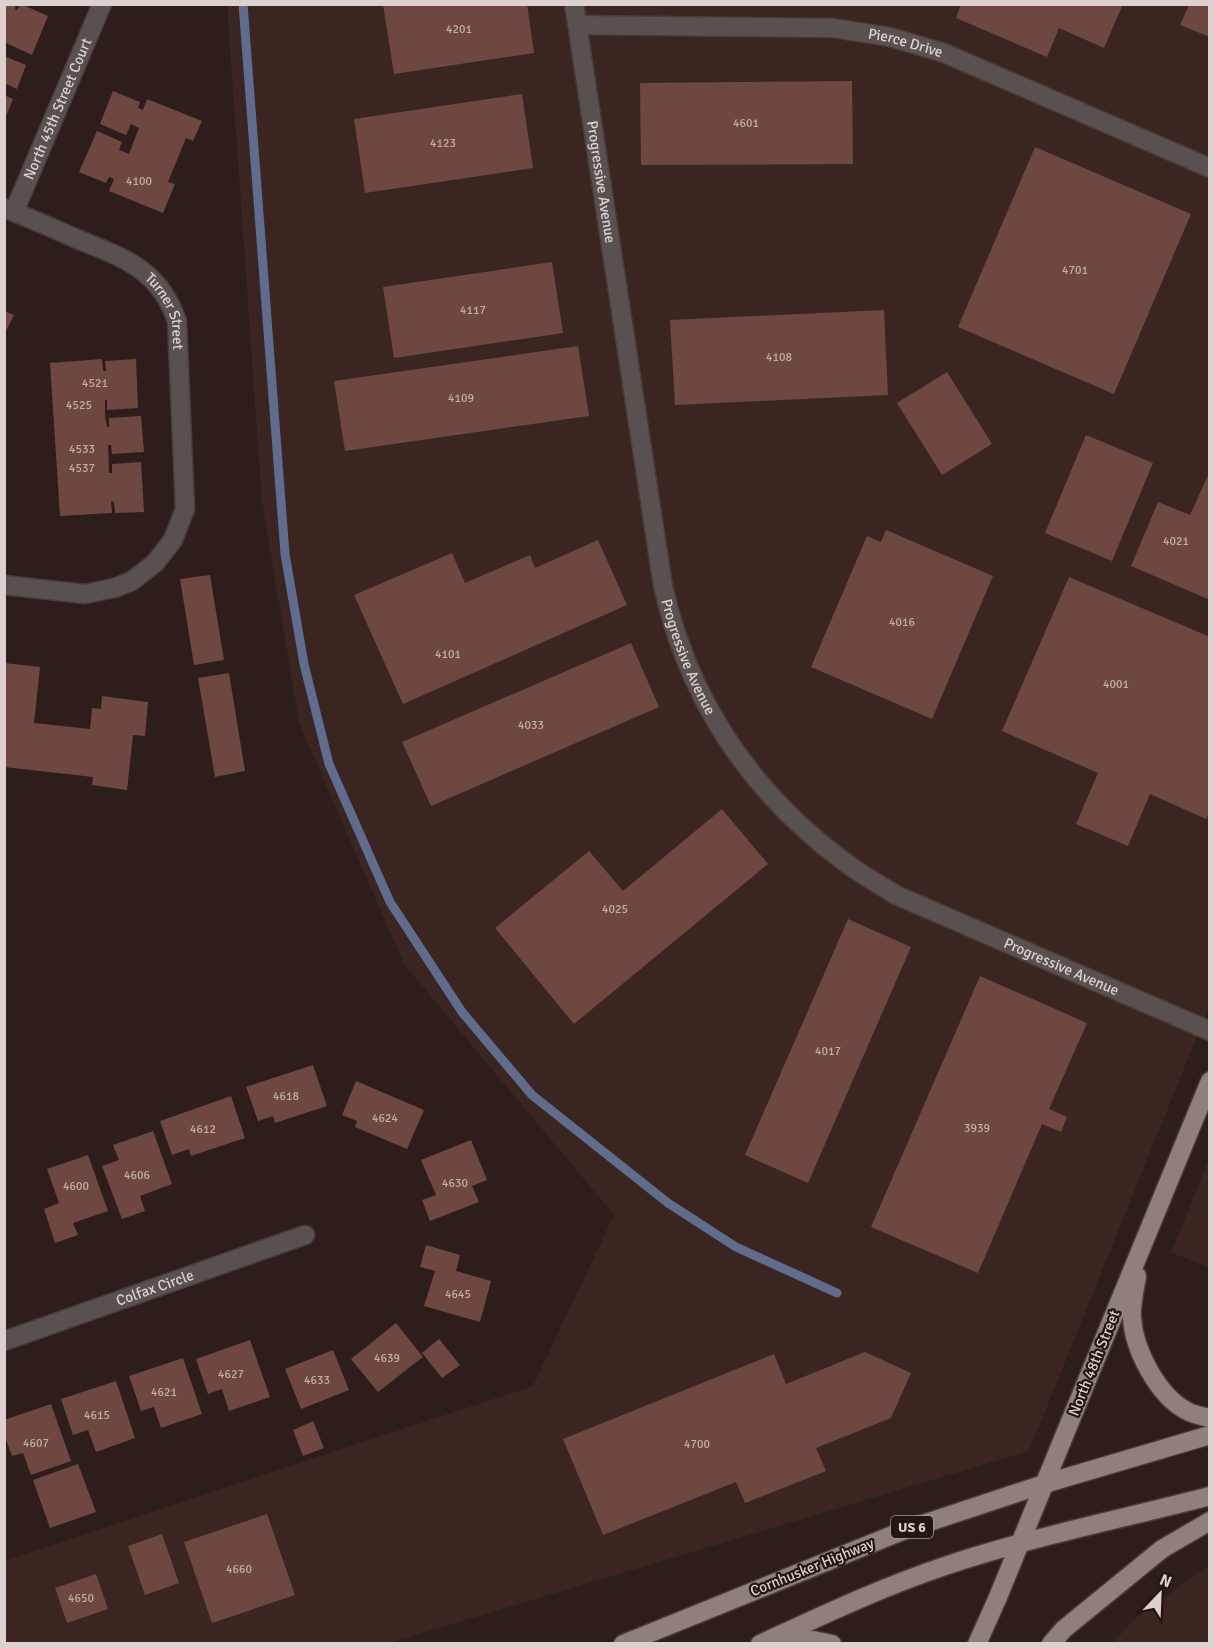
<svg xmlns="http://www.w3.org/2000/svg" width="1214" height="1648" viewBox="0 0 1214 1648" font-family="Signika,sans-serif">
  <rect width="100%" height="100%" fill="#2d1e1b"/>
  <g fill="#3a2521">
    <polygon points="227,5 1209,5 1209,1007 1029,1451 389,1643 5,1643 4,1561 533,1386 614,1215 404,964 299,723 262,502"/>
    <polygon points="1209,1158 1210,1267 1209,1267 1171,1253"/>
    <polygon points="1209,1565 1209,1643 1112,1643 1137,1617"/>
  </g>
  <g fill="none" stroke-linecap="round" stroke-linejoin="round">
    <polyline stroke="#606c8e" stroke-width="9" points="243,4 285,554 304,664 329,764 390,902 462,1012 532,1095 668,1203 736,1247 837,1293"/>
  </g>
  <g fill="#6e4740">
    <polygon points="4,4 16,4 15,9 17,10 21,4 48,16 32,55 4,42"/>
    <polygon points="527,4 534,53 394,74 383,5"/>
    <polygon points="961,4 1123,4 1104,48 1059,28 1047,57 956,18"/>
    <polygon points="1189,5 1210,5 1210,37 1180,25"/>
    <polygon points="4,56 26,65 17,89 4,83"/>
    <polygon points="852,81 853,164 641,165 640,83"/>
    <polygon points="113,91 140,102 138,108 143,110 147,99 202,121 193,141 186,138 168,182 175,184 163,213 109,191 114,179 109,177 106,183 79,172 97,131 122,142 119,150 129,154 139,128 131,124 126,135 100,124"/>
    <polygon points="522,94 533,168 365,193 354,119"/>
    <polygon points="4,95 13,99 5,119 4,119"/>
    <polygon points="1035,147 1191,214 1114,394 958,327"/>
    <polygon points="552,262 563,333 394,358 383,287"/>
    <polygon points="884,310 888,395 675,405 670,320"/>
    <polygon points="4,311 14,315 4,335"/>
    <polygon points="578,346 589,416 345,451 334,381"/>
    <polygon points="102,359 103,371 106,371 105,361 136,359 138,408 107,410 107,400 105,400 105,417 107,427 109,427 109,418 141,416 144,452 112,454 111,445 108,445 109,473 112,473 112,464 141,462 144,512 115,513 114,502 111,501 112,513 60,516 50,363"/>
    <polygon points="947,372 992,444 942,475 897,403"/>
    <polygon points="1086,435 1153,463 1112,561 1045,533"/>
    <polygon points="1210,471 1210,600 1131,566 1158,502 1190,515"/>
    <polygon points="886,530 993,576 932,719 811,667 867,536 881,542"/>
    <polygon points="598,540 627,605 403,704 354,595 452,553 465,583 530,555 535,568"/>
    <polygon points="210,575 224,660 194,665 180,579"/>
    <polygon points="1069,577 1210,637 1210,811 1206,819 1150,794 1128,846 1076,824 1098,773 1002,731"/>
    <polygon points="631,643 659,707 431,806 402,742"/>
    <polygon points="4,663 40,667 34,723 90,729 92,708 101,709 102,696 148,702 145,736 133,735 127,790 92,785 93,777 4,767"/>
    <polygon points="229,673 245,771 215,777 198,678"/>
    <polygon points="722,809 768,864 574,1024 495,928 589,851 623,891"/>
    <polygon points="848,919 911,947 808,1183 745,1155"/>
    <polygon points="980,976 1087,1023 1049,1109 1067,1117 1061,1132 1042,1124 978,1273 871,1227"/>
    <polygon points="313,1065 327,1106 275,1123 273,1116 258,1121 246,1087"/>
    <polygon points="356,1081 424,1110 407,1149 355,1127 357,1121 342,1115"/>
    <polygon points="231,1096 245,1138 191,1156 189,1149 172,1155 160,1121"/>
    <polygon points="153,1131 172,1184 140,1196 145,1211 122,1219 102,1166 119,1160 113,1145"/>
    <polygon points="471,1140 487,1180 472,1186 479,1202 430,1221 422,1200 436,1195 421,1160"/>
    <polygon points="88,1155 108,1211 73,1223 78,1235 55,1243 44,1209 59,1203 47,1169"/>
    <polygon points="426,1245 460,1255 456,1271 491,1281 480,1322 424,1306 435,1271 420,1267"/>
    <polygon points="396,1323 423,1357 378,1392 351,1359"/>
    <polygon points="439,1339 460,1365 442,1378 422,1353"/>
    <polygon points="250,1340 270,1397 229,1411 222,1389 208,1394 196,1359"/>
    <polygon points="333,1350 349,1390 301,1409 285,1369"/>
    <polygon points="865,1352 911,1373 891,1418 816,1448 826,1471 745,1503 736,1482 603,1535 563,1439 774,1354 786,1384"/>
    <polygon points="183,1358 202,1414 161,1428 154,1407 141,1411 129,1376"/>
    <polygon points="116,1381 135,1438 96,1452 88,1430 73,1435 61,1399"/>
    <polygon points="51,1404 71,1461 31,1475 23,1453 12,1456 4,1434 4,1420"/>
    <polygon points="313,1421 324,1448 303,1456 293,1430"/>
    <polygon points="78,1464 96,1512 50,1528 33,1480"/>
    <polygon points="267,1514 295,1595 212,1623 184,1542"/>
    <polygon points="162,1534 179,1583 145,1595 128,1546"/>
    <polygon points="96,1574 108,1609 67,1623 55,1588"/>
  </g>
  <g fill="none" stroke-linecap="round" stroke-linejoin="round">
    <g stroke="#493b38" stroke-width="21">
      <g id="minor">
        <path id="s1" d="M574,4L663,586C689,701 751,793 846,863C862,875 880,885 896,895L1210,1031"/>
        <path id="s2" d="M577,25L833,28L890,37L944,53L1210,168"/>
        <path id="s3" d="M4,208C29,218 53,228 77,239C124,258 159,269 177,321L185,509L173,540L155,563L132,581L114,588L85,594L4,585"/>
        <path id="s4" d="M14,212L102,4"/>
        <path id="s5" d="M4,1341L305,1235"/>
      </g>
    </g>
    <g stroke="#493b38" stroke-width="21">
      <g id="major">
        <path d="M1137,1276C1135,1289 1131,1305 1132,1318C1134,1350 1158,1396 1187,1411C1194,1415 1202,1416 1210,1418"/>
        <polyline points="774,1643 813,1640 832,1644"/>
        <polyline points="623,1644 905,1530 1044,1484 1210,1435"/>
        <path d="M760,1644C821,1616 882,1587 945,1566C1031,1537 1122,1519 1210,1496"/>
        <polyline points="977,1644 998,1597 1210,1081"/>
        <polyline points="1051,1644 1064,1629 1162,1549 1210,1521"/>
      </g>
    </g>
    <use href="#minor" stroke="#595150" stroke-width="18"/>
    <use href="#major" stroke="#90807c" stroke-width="18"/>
  </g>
  <g text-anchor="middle" stroke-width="4.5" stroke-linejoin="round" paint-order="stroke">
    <g font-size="12" fill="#c0aeab">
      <text x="459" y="33">4201</text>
      <text x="746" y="127">4601</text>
      <text x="443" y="147">4123</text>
      <text x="139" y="185">4100</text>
      <text x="1075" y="274">4701</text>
      <text x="473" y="314">4117</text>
      <text x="779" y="361">4108</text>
      <text x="95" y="387">4521</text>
      <text x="461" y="402">4109</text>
      <text x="79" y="409">4525</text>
      <text x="82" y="453">4533</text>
      <text x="82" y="472">4537</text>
      <text x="1176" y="545">4021</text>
      <text x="902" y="626">4016</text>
      <text x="448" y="658">4101</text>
      <text x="1116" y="688">4001</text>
      <text x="531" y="729">4033</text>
      <text x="615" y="913">4025</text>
      <text x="828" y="1055">4017</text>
      <text x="286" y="1100">4618</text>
      <text x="385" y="1122">4624</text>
      <text x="977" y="1132">3939</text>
      <text x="203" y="1133">4612</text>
      <text x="137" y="1179">4606</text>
      <text x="455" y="1187">4630</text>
      <text x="76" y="1190">4600</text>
      <text x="458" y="1298">4645</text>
      <text x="387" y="1362">4639</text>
      <text x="231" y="1378">4627</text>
      <text x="317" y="1384">4633</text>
      <text x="164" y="1396">4621</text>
      <text x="97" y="1419">4615</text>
      <text x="36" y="1447">4607</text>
      <text x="697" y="1448">4700</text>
      <text x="239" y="1573">4660</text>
      <text x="81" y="1602">4650</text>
    </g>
    <rect fill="#231512" stroke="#a49996" stroke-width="1.5" x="891" y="1516" width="42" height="22" rx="4.5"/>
    <g font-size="14" font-weight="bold" fill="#dcd1cf">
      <text x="912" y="1532">US 6</text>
    </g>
    <g font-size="15" fill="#dcd1cf" stroke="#231512">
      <text dy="5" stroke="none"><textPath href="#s2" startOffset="330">Pierce Drive</textPath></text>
      <text dy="5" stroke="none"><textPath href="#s4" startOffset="112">North 45th Street Court</textPath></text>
      <text dy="5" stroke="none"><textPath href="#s1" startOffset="180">Progressive Avenue</textPath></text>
      <text dy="5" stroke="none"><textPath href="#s3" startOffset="201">Turner Street</textPath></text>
      <text dy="5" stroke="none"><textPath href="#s1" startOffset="664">Progressive Avenue</textPath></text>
      <text dy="5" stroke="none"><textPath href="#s1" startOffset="1168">Progressive Avenue</textPath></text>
      <text dy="5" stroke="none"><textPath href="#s5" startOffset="160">Colfax Circle</textPath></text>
      <text transform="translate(1094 1363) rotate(-68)" y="5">North 48th Street</text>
      <text transform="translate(812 1567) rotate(-22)" y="5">Cornhusker Highway</text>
    </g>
  </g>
  <rect width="1214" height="1648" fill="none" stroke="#dcd1cf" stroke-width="12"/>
  <g transform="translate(1160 1594) rotate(23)" stroke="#231512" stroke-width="4.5" paint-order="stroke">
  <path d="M0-4.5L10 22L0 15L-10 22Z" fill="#dcd1cf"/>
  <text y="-9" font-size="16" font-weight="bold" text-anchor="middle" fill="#dcd1cf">N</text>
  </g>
</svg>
